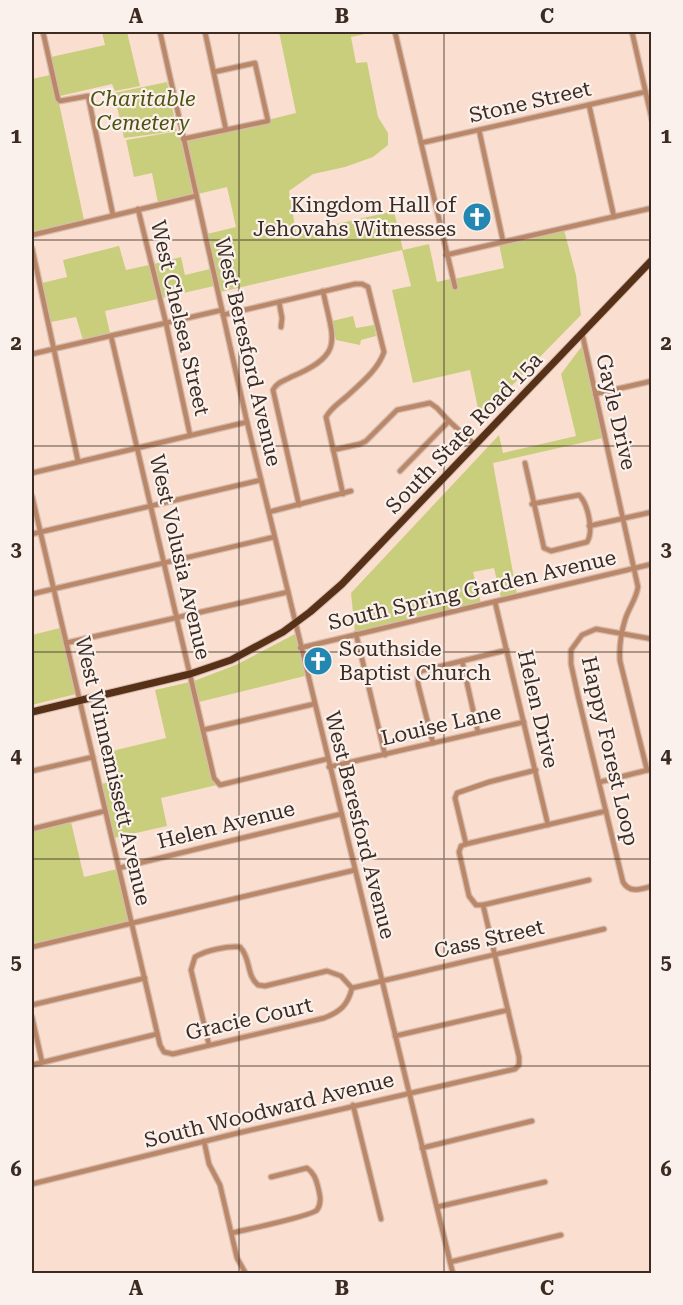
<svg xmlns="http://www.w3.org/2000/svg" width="683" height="1305" viewBox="0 0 683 1305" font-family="'Roboto Serif',serif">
  <rect width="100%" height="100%" fill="#fadfd1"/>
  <g fill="#c9ce7c">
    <polygon points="102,32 127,32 140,86 115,91 112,84 60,96 51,57 105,45"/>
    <polygon points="279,32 374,32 351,37 356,63 367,62 378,117 388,133 388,145 373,157 345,167 313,174 289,191 296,233 394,211 403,250 429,244 437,282 450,279 453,289 457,288 454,279 504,268 499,244 564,230 576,275 581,315 480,418 470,370 413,383 392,290 411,286 402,250 220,292 207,234 236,227 227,187 198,194 185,140 296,113"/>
    <polygon points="50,75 59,103 84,220 32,233 32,79"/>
    <polygon points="167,82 177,131 124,138 114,93"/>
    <polygon points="179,131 193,194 158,203 152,173 134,177 126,140"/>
    <polygon points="119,246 126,270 149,265 158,299 105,311 110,333 83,340 76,317 51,322 42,283 67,277 63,260"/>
    <polygon points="181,257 185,275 210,269 214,286 162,298 154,264"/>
    <polygon points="353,316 356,328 374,325 376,336 361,340 360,345 336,340 332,321"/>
    <polygon points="582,346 603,438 493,463 517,595 501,598 494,568 473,572 481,603 355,633 351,593 499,435 503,453 576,436 561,374"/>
    <polygon points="60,628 76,694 32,705 32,635"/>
    <polygon points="295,634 305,676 199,702 194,681 238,664"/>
    <polygon points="190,682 212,778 217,785 161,798 167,826 114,838 101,784 119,780 112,751 166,738 155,690"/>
    <polygon points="71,822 84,877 117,869 129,922 32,945 32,831"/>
  </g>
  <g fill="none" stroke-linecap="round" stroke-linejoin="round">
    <g stroke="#d4bbae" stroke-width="7">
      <g id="minor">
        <polyline points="43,32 58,99 60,101 88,96 113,215"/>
        <polyline points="160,32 247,422 453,1274"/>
        <polyline points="205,32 226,130"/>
        <polyline points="395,32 455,287"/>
        <polyline points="632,32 652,120"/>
        <polyline points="589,105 614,217"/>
        <polyline points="479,130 503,241"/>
        <polyline points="183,139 268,121 255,63 214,72"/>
        <polyline points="421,143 645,92"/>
        <polyline points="138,209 166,323 190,435"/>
        <polyline points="32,235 196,196"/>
        <polyline points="32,248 78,461"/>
        <polyline points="446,255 652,208"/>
        <polyline points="279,302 282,318 281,327"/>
        <path d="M223,315L355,284H362L368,287L384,352C378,370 360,384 346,397C338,404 331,408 326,417L343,494"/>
        <path d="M582,333L638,587C636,600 628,609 625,620C621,633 619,647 620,661L647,770"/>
        <polyline points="111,336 214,778 220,785 327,759"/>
        <polyline points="32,354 222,310"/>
        <polyline points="595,394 652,381"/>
        <polyline points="333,450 360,444 366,441 397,410 430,403 437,408 449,421 475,445"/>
        <path d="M525,463L544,548L551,551L587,542C594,531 588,504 579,495L532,504"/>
        <polyline points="400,471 449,421"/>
        <polyline points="32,473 247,422"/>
        <path d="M32,496L160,1045L164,1052L173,1054L324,1018C340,1012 348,1005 352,988"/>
        <path d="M299,505L273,390C277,382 284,381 291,377C346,354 333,340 323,291"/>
        <polyline points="269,512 351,491"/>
        <polyline points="589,526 652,512"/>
        <polyline points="32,534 261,480"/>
        <polyline points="32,594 274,537"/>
        <polyline points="495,602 548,825"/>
        <polyline points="356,634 385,755"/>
        <path d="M652,639L596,629L582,635L571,650V664L578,696L623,882C630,894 641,889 652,886"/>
        <polyline points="66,643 288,592"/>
        <polyline points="300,648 652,564"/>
        <polyline points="462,661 478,732"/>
        <polyline points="203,730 314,704"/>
        <polyline points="433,743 418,684 418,676 421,671 507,650"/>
        <polyline points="329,767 524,722"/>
        <polyline points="32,771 93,757"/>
        <polyline points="600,782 652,769"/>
        <polyline points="32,829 105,811"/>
        <polyline points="466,844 455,798 457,793 489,782 536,770"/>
        <polyline points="119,868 341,814"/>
        <polyline points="483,905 589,880"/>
        <polyline points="32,947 355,870"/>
        <polyline points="352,988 604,929"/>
        <polyline points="32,1005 145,978"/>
        <polyline points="32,1017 42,1062"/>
        <polyline points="395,1036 508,1010"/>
        <path d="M209,1045L191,970L195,957C207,950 227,946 240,947C251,958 246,975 258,985L265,986L327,971L341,976L352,988"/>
        <polyline points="32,1065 157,1034"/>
        <polyline points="353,1105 381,1219"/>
        <polyline points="204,1141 209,1164 220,1185 237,1258 246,1274"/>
        <polyline points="422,1148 532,1121"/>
        <polyline points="32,1184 234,1134 515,1069 519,1065 519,1057 483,905 476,905 469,896 459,852 461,846 466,844 606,811"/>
        <polyline points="437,1207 545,1182"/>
        <path d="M232,1233C244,1230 312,1216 317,1210C322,1203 320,1195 318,1187C316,1179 314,1173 307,1168L271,1177"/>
        <polyline points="450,1262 561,1235"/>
      </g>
    </g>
    <g stroke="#d4bbae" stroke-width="9">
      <polyline id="highway" points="32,712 190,674 231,660 283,632 310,612 342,584 652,260"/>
    </g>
    <use href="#minor" stroke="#ba8769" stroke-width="4.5"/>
    <use href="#highway" stroke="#573018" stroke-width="7"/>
  </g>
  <path fill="none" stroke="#3b2b22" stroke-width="1.5" stroke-opacity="0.55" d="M239,32V1274M444,32V1274M32,240H652M32,446H652M32,652H652M32,859H652M32,1066H652"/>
  <defs>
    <g id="church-disc" transform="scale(1.5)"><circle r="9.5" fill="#2387b1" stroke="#faf1ec"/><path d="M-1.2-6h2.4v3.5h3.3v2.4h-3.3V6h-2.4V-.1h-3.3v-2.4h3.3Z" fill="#fff"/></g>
  </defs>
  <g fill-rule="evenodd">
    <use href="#church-disc" x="477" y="217"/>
    <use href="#church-disc" x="318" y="661"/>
  </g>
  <g text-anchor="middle" stroke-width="4.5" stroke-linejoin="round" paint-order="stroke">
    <g font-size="21" font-style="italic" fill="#4f5111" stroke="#faf1ec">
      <text x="143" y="106">Charitable<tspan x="143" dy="24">Cemetery</tspan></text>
    </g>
    <g font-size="21" fill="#3b2b22" stroke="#faf1ec">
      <text transform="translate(530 102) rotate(-13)" y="7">Stone Street</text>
      <text transform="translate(180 318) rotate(77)" y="7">West Chelsea Street</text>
      <text transform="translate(248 352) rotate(77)" y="7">West Beresford Avenue</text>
      <text transform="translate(616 412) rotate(77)" y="7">Gayle Drive</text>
      <text transform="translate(464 433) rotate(-46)" y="7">South State Road 15a</text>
      <text transform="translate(180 557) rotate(77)" y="7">West Volusia Avenue</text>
      <text transform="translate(472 590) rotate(-13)" y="7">South Spring Garden Avenue</text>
      <text transform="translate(538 709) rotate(77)" y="7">Helen Drive</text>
      <text transform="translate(441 725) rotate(-13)" y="7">Louise Lane</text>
      <text transform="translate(610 751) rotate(77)" y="7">Happy Forest Loop</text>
      <text transform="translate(113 771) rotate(77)" y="7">West Winnemissett Avenue</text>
      <text transform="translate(226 825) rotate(-14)" y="7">Helen Avenue</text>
      <text transform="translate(360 825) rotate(76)" y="7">West Beresford Avenue</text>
      <text transform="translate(489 939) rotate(-13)" y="7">Cass Street</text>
      <text transform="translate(249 1019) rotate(-13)" y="7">Gracie Court</text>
      <text transform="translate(269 1110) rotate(-14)" y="7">South Woodward Avenue</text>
    </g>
    <g font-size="21" fill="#3b2b22" stroke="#faf1ec" text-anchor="end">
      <text x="456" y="212">Kingdom Hall of<tspan x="456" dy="24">Jehovahs Witnesses</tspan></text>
      <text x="339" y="656" text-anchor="start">Southside<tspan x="339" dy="24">Baptist Church</tspan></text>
    </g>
  </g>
  <rect width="683" height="1305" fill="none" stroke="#faf1ec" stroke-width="66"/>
  <rect x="33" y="33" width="617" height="1239" fill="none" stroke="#3b2b22" stroke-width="2"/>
  <g font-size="20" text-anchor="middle" font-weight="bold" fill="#3b2b22">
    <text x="136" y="23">A</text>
    <text x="342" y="23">B</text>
    <text x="547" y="23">C</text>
    <text x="16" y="143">1</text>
    <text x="666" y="143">1</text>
    <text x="16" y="350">2</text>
    <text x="666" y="350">2</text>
    <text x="16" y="556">3</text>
    <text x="666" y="556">3</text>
    <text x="16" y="763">4</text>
    <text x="666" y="763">4</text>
    <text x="16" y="969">5</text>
    <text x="666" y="969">5</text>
    <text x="16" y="1176">6</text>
    <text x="666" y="1176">6</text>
    <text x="136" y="1295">A</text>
    <text x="342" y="1295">B</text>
    <text x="547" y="1295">C</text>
  </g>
</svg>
